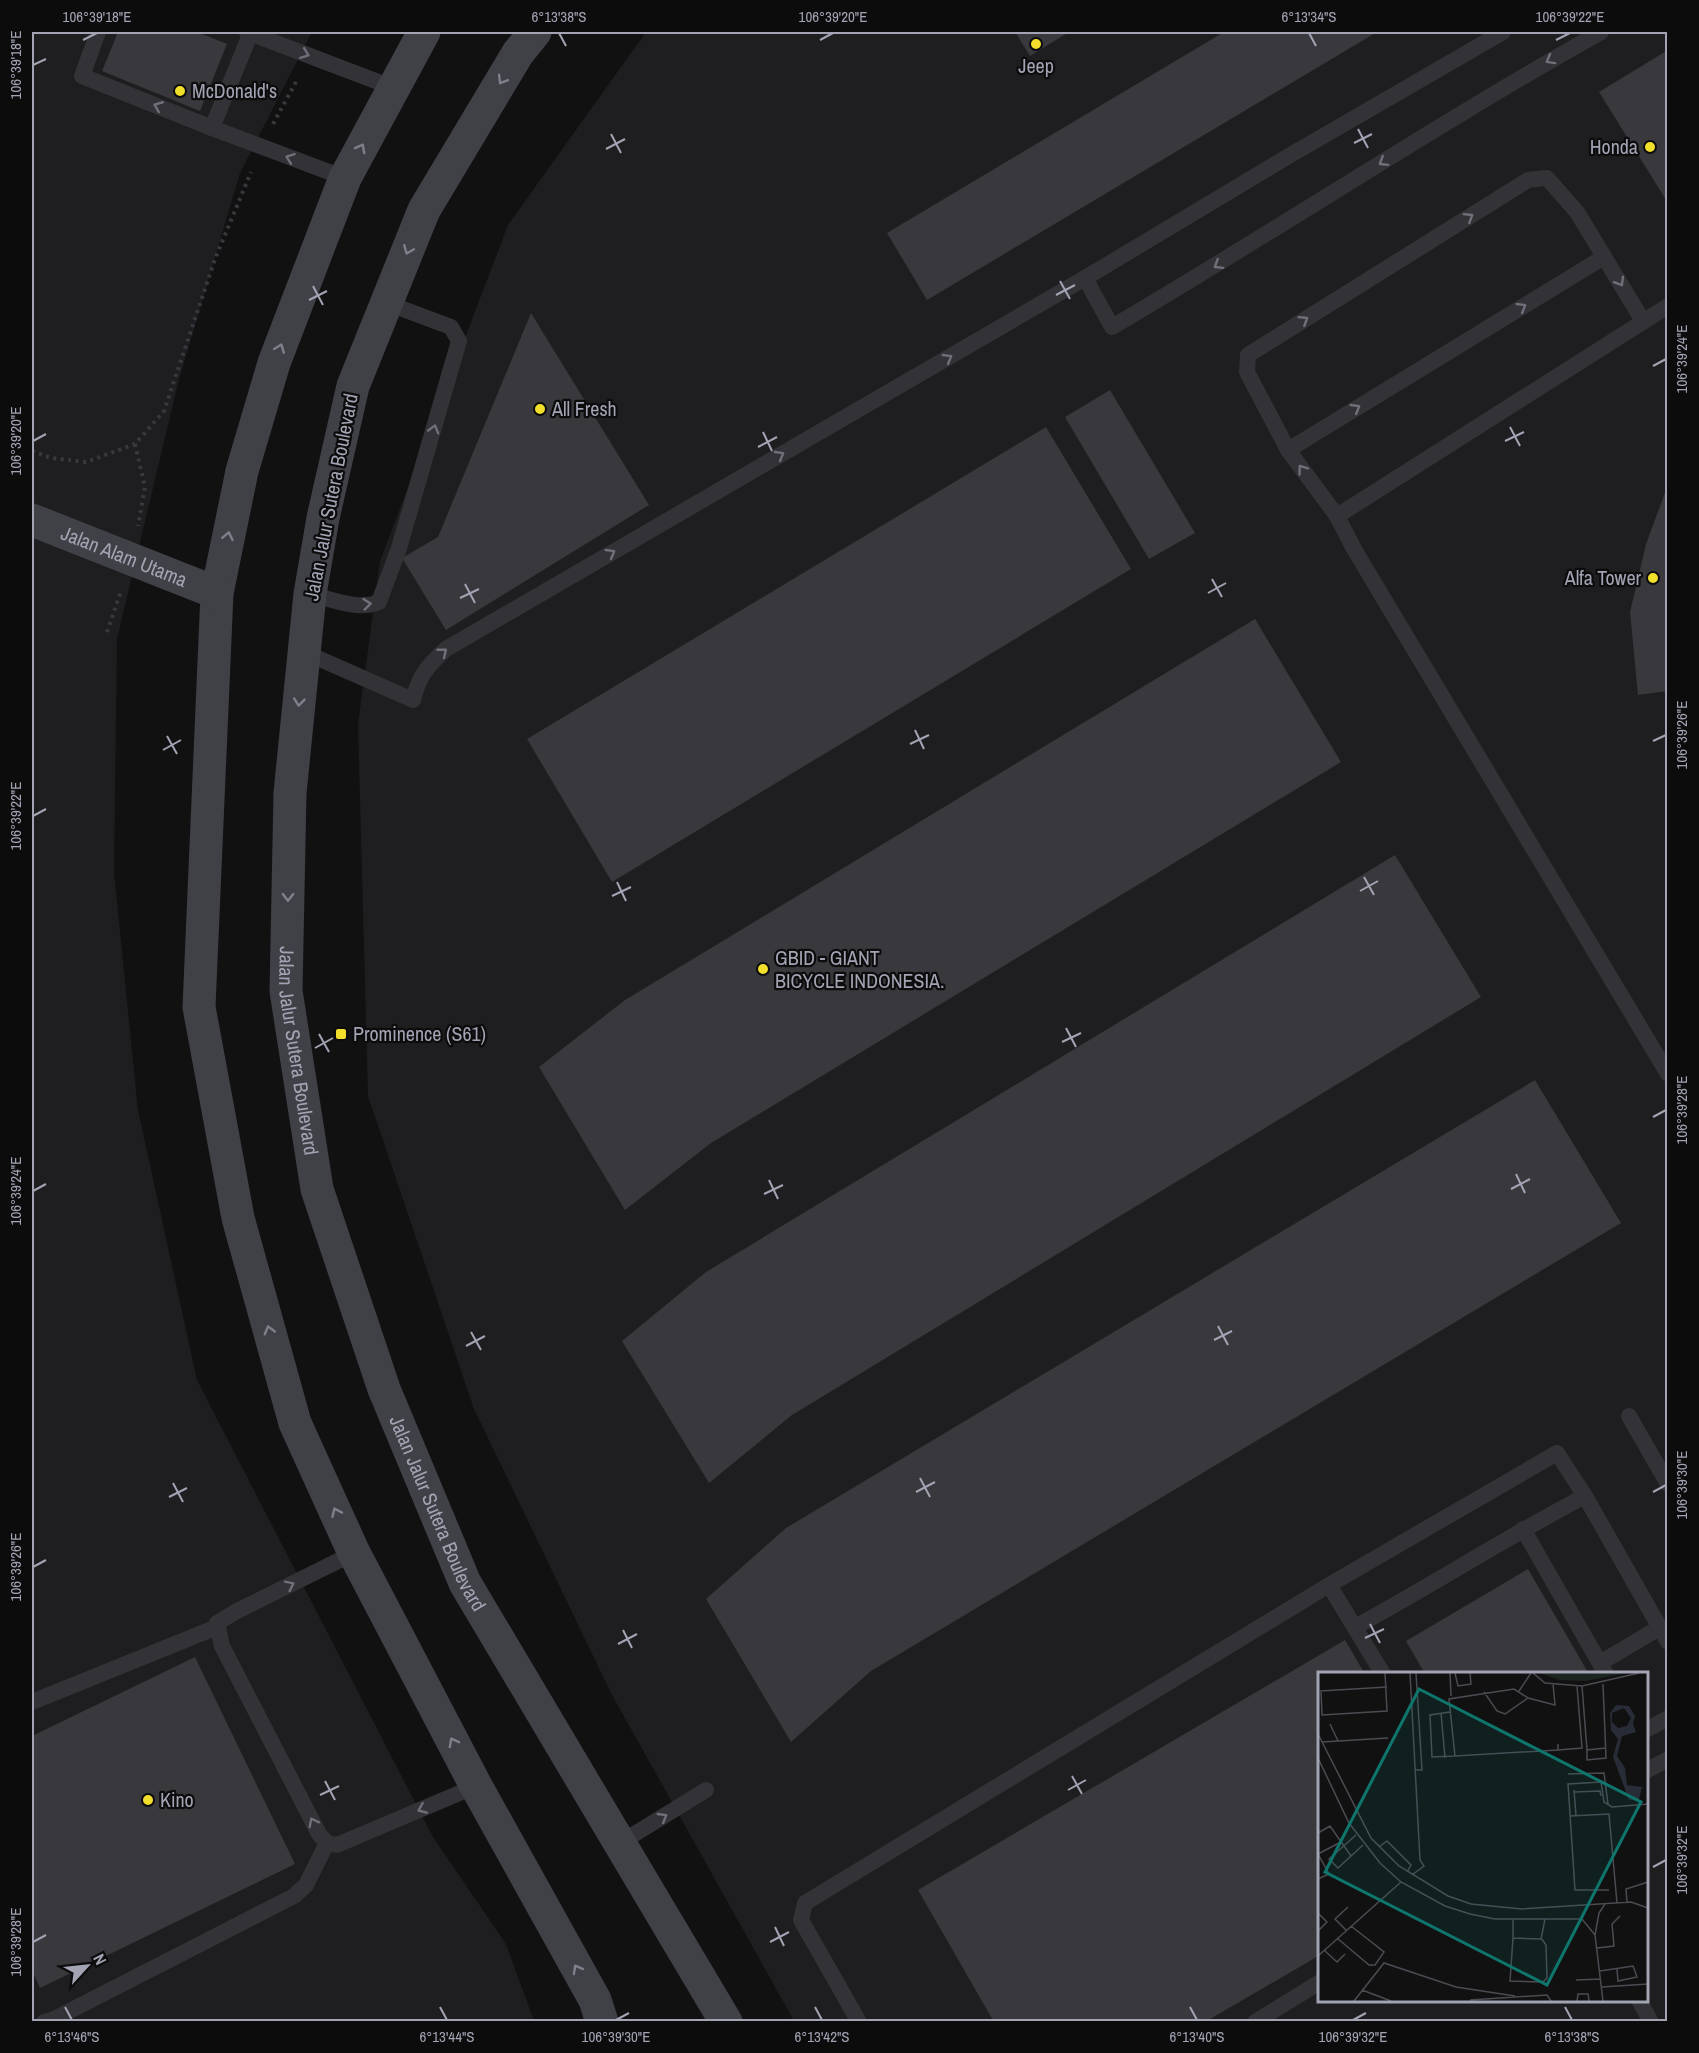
<svg xmlns="http://www.w3.org/2000/svg" width="1699" height="2053" viewBox="0 0 1699 2053" font-family="'Archivo Narrow',sans-serif">
  <rect width="100%" height="100%" fill="#111112"/>
  <g fill="#1e1d1f" fill-rule="evenodd">
    <polygon points="32,32 312,32 240,173 178,383 117,639 114,872 138,1110 197,1380 433,1837 506,1944 534,2021 32,2022"/>
    <path d="M646,32H1667V2021H794L611,1693L474,1409L368,1096L358,724L380,561L508,225ZM1320,1674H1646V2000H1320Z"/>
  </g>
  <g fill="#38383d">
    <polygon points="118,32 197,32 227,44 200,111 102,71"/>
    <polygon points="1015,32 1069,32 1030,56"/>
    <polygon points="1224,32 1377,32 927,300 887,233"/>
    <polygon points="1668,50 1668,203 1599,92"/>
    <polygon points="531,313 649,505 446,630 402,558 438,537"/>
    <polygon points="1110,390 1195,533 1149,559 1065,417"/>
    <polygon points="1046,427 1131,569 612,882 527,739"/>
    <polygon points="1667,487 1668,691 1638,695 1630,612 1646,544"/>
    <polygon points="1255,619 1341,762 711,1143 625,1210 539,1067 625,1000"/>
    <polygon points="1395,855 1481,997 792,1415 709,1483 622,1341 706,1272"/>
    <polygon points="1535,1080 1621,1223 871,1671 791,1742 706,1599 786,1528"/>
    <polygon points="1528,1569 1589,1674 1425,1674 1406,1641"/>
    <polygon points="1345,1640 1365,1674 1320,1674 1320,1955 1205,2022 994,2022 918,1890"/>
    <polygon points="195,1657 295,1864 40,1988 32,1970 32,1736"/>
  </g>
  <g fill="none" stroke-linecap="round" stroke-linejoin="round">
    <g stroke="#38383e" stroke-width="4" stroke-dasharray="3 4.5" stroke-linecap="butt">
      <polyline points="273,124 297,80"/>
      <polyline points="135,444 145,487 138,526"/>
      <polyline points="32,451 51,458 86,462 135,444 164,411 215,259 251,172"/>
      <polyline points="107,632 121,591"/>
    </g>
    <g stroke="#323237" stroke-width="16">
      <polyline points="98,32 82,76 212,128 345,178"/>
      <polyline points="247,32 394,88"/>
      <polyline points="212,128 251,32"/>
      <path d="M1085,278L1112,327C1276,231 1435,125 1601,32"/>
      <polyline points="1668,306 1337,516 1354,549 1668,1074"/>
      <polyline points="1288,450 1604,257"/>
      <polyline points="1337,516 1288,450 1247,372 1248,355 1528,180 1547,178 1577,212 1643,321"/>
      <path d="M310,594C331,599 358,611 379,602L399,548L459,341L451,327L387,303"/>
      <path d="M304,652L413,700C419,676 427,666 446,649L1085,278L1287,157L1503,32"/>
      <polyline points="1629,1416 1668,1484"/>
      <polyline points="1523,1529 1606,1674"/>
      <polyline points="354,1553 237,1611 217,1623 222,1646 319,1834 327,1843 337,1845 476,1786"/>
      <polyline points="1329,1585 1383,1674"/>
      <path d="M1355,1627C1432,1585 1507,1537 1585,1496"/>
      <polyline points="1600,1663 1659,1628"/>
      <polyline points="32,1702 217,1627"/>
      <polyline points="1646,1730 1668,1718"/>
      <polyline points="1646,1771 1668,1759"/>
      <polyline points="620,1843 706,1790"/>
      <polyline points="1639,2000 1651,2022"/>
      <polyline points="44,2022 52,2020 294,1896 306,1885 327,1843"/>
      <polyline points="859,2022 801,1920 805,1903 1329,1585 1557,1453 1585,1496 1668,1642"/>
      <polyline points="1255,2022 1320,1982"/>
    </g>
    <g stroke="#404047" stroke-width="33">
      <polyline points="424,32 345,178 274,363 242,471 217,593 199,1007 238,1218 295,1423 354,1553 476,1786 595,2000 602,2022"/>
      <path id="s1" d="M535,32L518,53L424,210L353,386L323,518L310,594L290,793L286,991L317,1189L384,1389L465,1583L726,2022"/>
      <path id="s2" d="M32,520L217,593"/>
    </g>
  </g>
  <defs><path id="oneway-chevron" d="M-2-3.5L2.5 0L-2 3.5" fill="none" stroke-width="1.6" stroke-linecap="round" stroke-linejoin="round" transform="scale(1.5)"/></defs>
  <g stroke="#70707b">
    <use href="#oneway-chevron" transform="translate(305 54) rotate(21)"/>
    <use href="#oneway-chevron" transform="translate(1550 60) rotate(151)"/>
    <use href="#oneway-chevron" transform="translate(158 106) rotate(-158)"/>
    <use href="#oneway-chevron" transform="translate(290 158) rotate(-160)"/>
    <use href="#oneway-chevron" transform="translate(1383 162) rotate(148)"/>
    <use href="#oneway-chevron" transform="translate(1469 217) rotate(-32)"/>
    <use href="#oneway-chevron" transform="translate(1218 265) rotate(148)"/>
    <use href="#oneway-chevron" transform="translate(1620 282) rotate(59)"/>
    <use href="#oneway-chevron" transform="translate(1522 307) rotate(-31)"/>
    <use href="#oneway-chevron" transform="translate(1304 320) rotate(-32)"/>
    <use href="#oneway-chevron" transform="translate(948 358) rotate(-30)"/>
    <use href="#oneway-chevron" transform="translate(1356 408) rotate(-31)"/>
    <use href="#oneway-chevron" transform="translate(434 429) rotate(-74)"/>
    <use href="#oneway-chevron" transform="translate(780 455) rotate(-30)"/>
    <use href="#oneway-chevron" transform="translate(1302 469) rotate(-126)"/>
    <use href="#oneway-chevron" transform="translate(611 553) rotate(-30)"/>
    <use href="#oneway-chevron" transform="translate(367 604) rotate(-6)"/>
    <use href="#oneway-chevron" transform="translate(443 652) rotate(-39)"/>
    <use href="#oneway-chevron" transform="translate(290 1585) rotate(-26)"/>
    <use href="#oneway-chevron" transform="translate(422 1809) rotate(157)"/>
    <use href="#oneway-chevron" transform="translate(663 1817) rotate(-31)"/>
    <use href="#oneway-chevron" transform="translate(313 1822) rotate(-117)"/>
  </g>
  <g stroke="#80808d">
    <use href="#oneway-chevron" transform="translate(502 80) rotate(121)"/>
    <use href="#oneway-chevron" transform="translate(361 148) rotate(-62)"/>
    <use href="#oneway-chevron" transform="translate(408 250) rotate(112)"/>
    <use href="#oneway-chevron" transform="translate(280 348) rotate(-69)"/>
    <use href="#oneway-chevron" transform="translate(228 536) rotate(-78)"/>
    <use href="#oneway-chevron" transform="translate(299 702) rotate(96)"/>
    <use href="#oneway-chevron" transform="translate(288 897) rotate(91)"/>
    <use href="#oneway-chevron" transform="translate(269 1330) rotate(-106)"/>
    <use href="#oneway-chevron" transform="translate(336 1512) rotate(-114)"/>
    <use href="#oneway-chevron" transform="translate(453 1742) rotate(-118)"/>
    <use href="#oneway-chevron" transform="translate(577 1969) rotate(-119)"/>
  </g>
  <path fill="none" stroke="#a2a3b3" stroke-width="2" d="M559,33L566,46M1309,33L1316,46M83,40L97,33M820,40L833,33M1556,40L1570,33M33,65L46,59M1358,129L1368,148M611,134L621,153M1354,143L1372,134M606,149L625,139M1060,281L1070,299M313,286L323,305M1056,295L1075,285M309,300L327,291M1653,366L1666,359M1510,427L1520,446M763,432L772,451M33,441L46,434M1505,441L1524,432M758,447L777,437M1212,579L1222,597M465,584L475,603M1208,593L1226,583M460,598L479,589M915,730L924,749M167,736L177,754M1653,741L1666,735M910,744L929,735M163,750L181,740M33,816L46,809M1364,877L1374,895M617,882L626,901M1360,891L1378,881M612,896L631,887M1066,1028L1076,1047M319,1034L329,1052M1062,1042L1081,1033M315,1048L333,1038M1653,1117L1666,1110M1516,1174L1525,1193M769,1180L778,1199M1511,1189L1530,1179M33,1191L46,1184M764,1194L783,1185M1218,1326L1228,1345M471,1332L481,1350M1214,1340L1232,1331M466,1346L485,1336M920,1478L930,1497M173,1483L183,1502M916,1492L935,1482M1653,1492L1666,1485M169,1497L187,1488M33,1567L46,1560M1370,1624L1380,1643M623,1630L632,1648M1365,1638L1384,1629M618,1644L637,1634M1072,1776L1082,1794M325,1781L335,1800M1068,1790L1086,1780M320,1795L339,1786M1653,1867L1666,1860M775,1927L784,1946M33,1942L46,1935M770,1942L789,1932M65,2007L72,2020M440,2007L447,2020M815,2007L822,2020M1190,2007L1197,2020M1565,2007L1572,2020M616,2020L629,2013M1353,2020L1366,2013"/>
  <g fill="#f1df2b" stroke="#0c0c0d" stroke-width="2">
    <circle cx="1036" cy="44" r="6"/>
    <circle cx="180" cy="91" r="6"/>
    <circle cx="1650" cy="147" r="6"/>
    <circle cx="540" cy="409" r="6"/>
    <circle cx="1653" cy="578" r="6"/>
    <circle cx="763" cy="969" r="6"/>
    <rect x="335" y="1028" width="12" height="12" rx="3"/>
    <circle cx="148" cy="1800" r="6"/>
  </g>
  <g text-anchor="middle" stroke-width="4.5" stroke-linejoin="round" paint-order="stroke">
    <g font-size="20" fill="#a2a3b3" stroke="#0c0c0d" text-anchor="start">
      <text x="1036" y="73" text-anchor="middle">Jeep</text>
      <text x="192" y="98">McDonald's</text>
      <text x="1638" y="154" text-anchor="end">Honda</text>
      <text x="552" y="416">All Fresh</text>
      <text x="1641" y="585" text-anchor="end">Alfa Tower</text>
      <text x="775" y="965">GBID - GIANT<tspan x="775" dy="23">BICYCLE INDONESIA.</tspan></text>
      <text x="353" y="1041">Prominence (S61)</text>
      <text x="160" y="1807">Kino</text>
    </g>
    <g font-size="20" fill="#a2a3b3" stroke="#0c0c0d">
      <text transform="translate(331 497) rotate(-79)" y="7">Jalan Jalur Sutera Boulevard</text>
      <text dy="7" stroke="none"><textPath href="#s2" startOffset="99">Jalan Alam Utama</textPath></text>
      <text dy="7" stroke="none"><textPath href="#s1" startOffset="1071">Jalan Jalur Sutera Boulevard</textPath></text>
      <text dy="7" stroke="none"><textPath href="#s1" startOffset="1557">Jalan Jalur Sutera Boulevard</textPath></text>
    </g>
  </g>
  <g transform="translate(1318 1672)">
    <rect width="330" height="330" fill="#111112"/>
    <path d="M222,1H309L268,9L241,8Z" fill="#1d2520"/>
    <path d="M298,33L311,34L317,44L315,52L318,60L304,64L299,84L307,96L309,113L324,115L321,127L311,128L295,85L300,67L293,58L292,41ZM306,36L313,46L309,54L300,56L294,50V41Z" fill="#272c36" fill-rule="evenodd"/>
    <path fill="none" stroke="#4b4b52" stroke-width="1.5" d="M92,1L102,188L106,194L94,203M132,1L133,24M137,1L140,14L153,12L152,1M215,1L227,11L264,14L321,1M235,12L237,33L210,26L196,17L131,27L137,84L240,78V72M285,12L288,86L269,88V78L288,76M264,14L269,78M2,19L69,15M201,19L213,1M3,20L4,43L69,39L67,1M166,20L179,39L187,42L210,26M132,40L112,43L114,85L137,84M123,41L127,86M12,52L20,69M0,62L53,166L81,194L130,224L153,232L204,237L313,230L330,236M4,70L70,66M240,78L264,76L259,14M0,86L31,151L62,191L83,210L127,234L152,242L177,247H264L277,263M97,98H104L98,1M250,102L286,101L290,132M256,118L258,143M256,120L282,119L283,124M252,144L291,142L299,231M0,161L12,154L33,184M38,163L11,187L20,196L45,173M61,175L69,169L93,193L89,200M0,182L11,202L0,207M0,182L21,171M291,218H257L250,112L283,110L286,130L294,135L330,132M309,230L308,217L330,210M0,241L9,250L0,259M195,248V266L223,267L227,247M28,258L17,247L30,235M19,266L51,293H57L66,280L33,254M195,266L192,309L225,310L229,306L228,273L224,267M279,276L296,274L294,252L302,244M6,278L19,290L27,282M0,284L83,210M282,299L315,294L319,305L300,309L299,297M258,308L283,307M284,315L330,312M44,318L73,329M152,328L229,323L233,329M36,329L66,291L138,315L197,324M259,329L260,322H270L271,329M285,329L277,263L281,241L287,232"/>
    <path fill="#0f766e" fill-opacity="0.15" stroke="#0f766e" stroke-width="3" d="M101,17L323,130L229,313L7,200Z"/>
    <rect width="330" height="330" fill="none" stroke="#a2a3b3" stroke-width="3"/>
  </g>
  <rect width="1699" height="2053" fill="none" stroke="#0c0c0d" stroke-width="66"/>
  <g transform="translate(87 1966) rotate(63)" stroke="#0c0c0d" stroke-width="4.5" paint-order="stroke">
  <path d="M0-4.5L10 22L0 15L-10 22Z" fill="#a2a3b3"/>
  <text y="-9" font-size="16" font-weight="bold" text-anchor="middle" fill="#a2a3b3">N</text>
  </g>
  <rect x="33" y="33" width="1633" height="1987" fill="none" stroke="#a2a3b3" stroke-width="2"/>
  <g font-size="15" text-anchor="middle" fill="#a2a3b3">
    <text x="97" y="22">106°39'18"E</text>
    <text x="559" y="22">6°13'38"S</text>
    <text x="833" y="22">106°39'20"E</text>
    <text x="1309" y="22">6°13'34"S</text>
    <text x="1570" y="22">106°39'22"E</text>
    <text transform="translate(16 65) rotate(-90)" y="5">106°39'18"E</text>
    <text transform="translate(1682 359) rotate(-90)" y="5">106°39'24"E</text>
    <text transform="translate(16 441) rotate(-90)" y="5">106°39'20"E</text>
    <text transform="translate(1682 735) rotate(-90)" y="5">106°39'26"E</text>
    <text transform="translate(16 816) rotate(-90)" y="5">106°39'22"E</text>
    <text transform="translate(1682 1110) rotate(-90)" y="5">106°39'28"E</text>
    <text transform="translate(16 1191) rotate(-90)" y="5">106°39'24"E</text>
    <text transform="translate(1682 1485) rotate(-90)" y="5">106°39'30"E</text>
    <text transform="translate(16 1567) rotate(-90)" y="5">106°39'26"E</text>
    <text transform="translate(1682 1860) rotate(-90)" y="5">106°39'32"E</text>
    <text transform="translate(16 1942) rotate(-90)" y="5">106°39'28"E</text>
    <text x="72" y="2042">6°13'46"S</text>
    <text x="447" y="2042">6°13'44"S</text>
    <text x="616" y="2042">106°39'30"E</text>
    <text x="822" y="2042">6°13'42"S</text>
    <text x="1197" y="2042">6°13'40"S</text>
    <text x="1353" y="2042">106°39'32"E</text>
    <text x="1572" y="2042">6°13'38"S</text>
  </g>
</svg>
